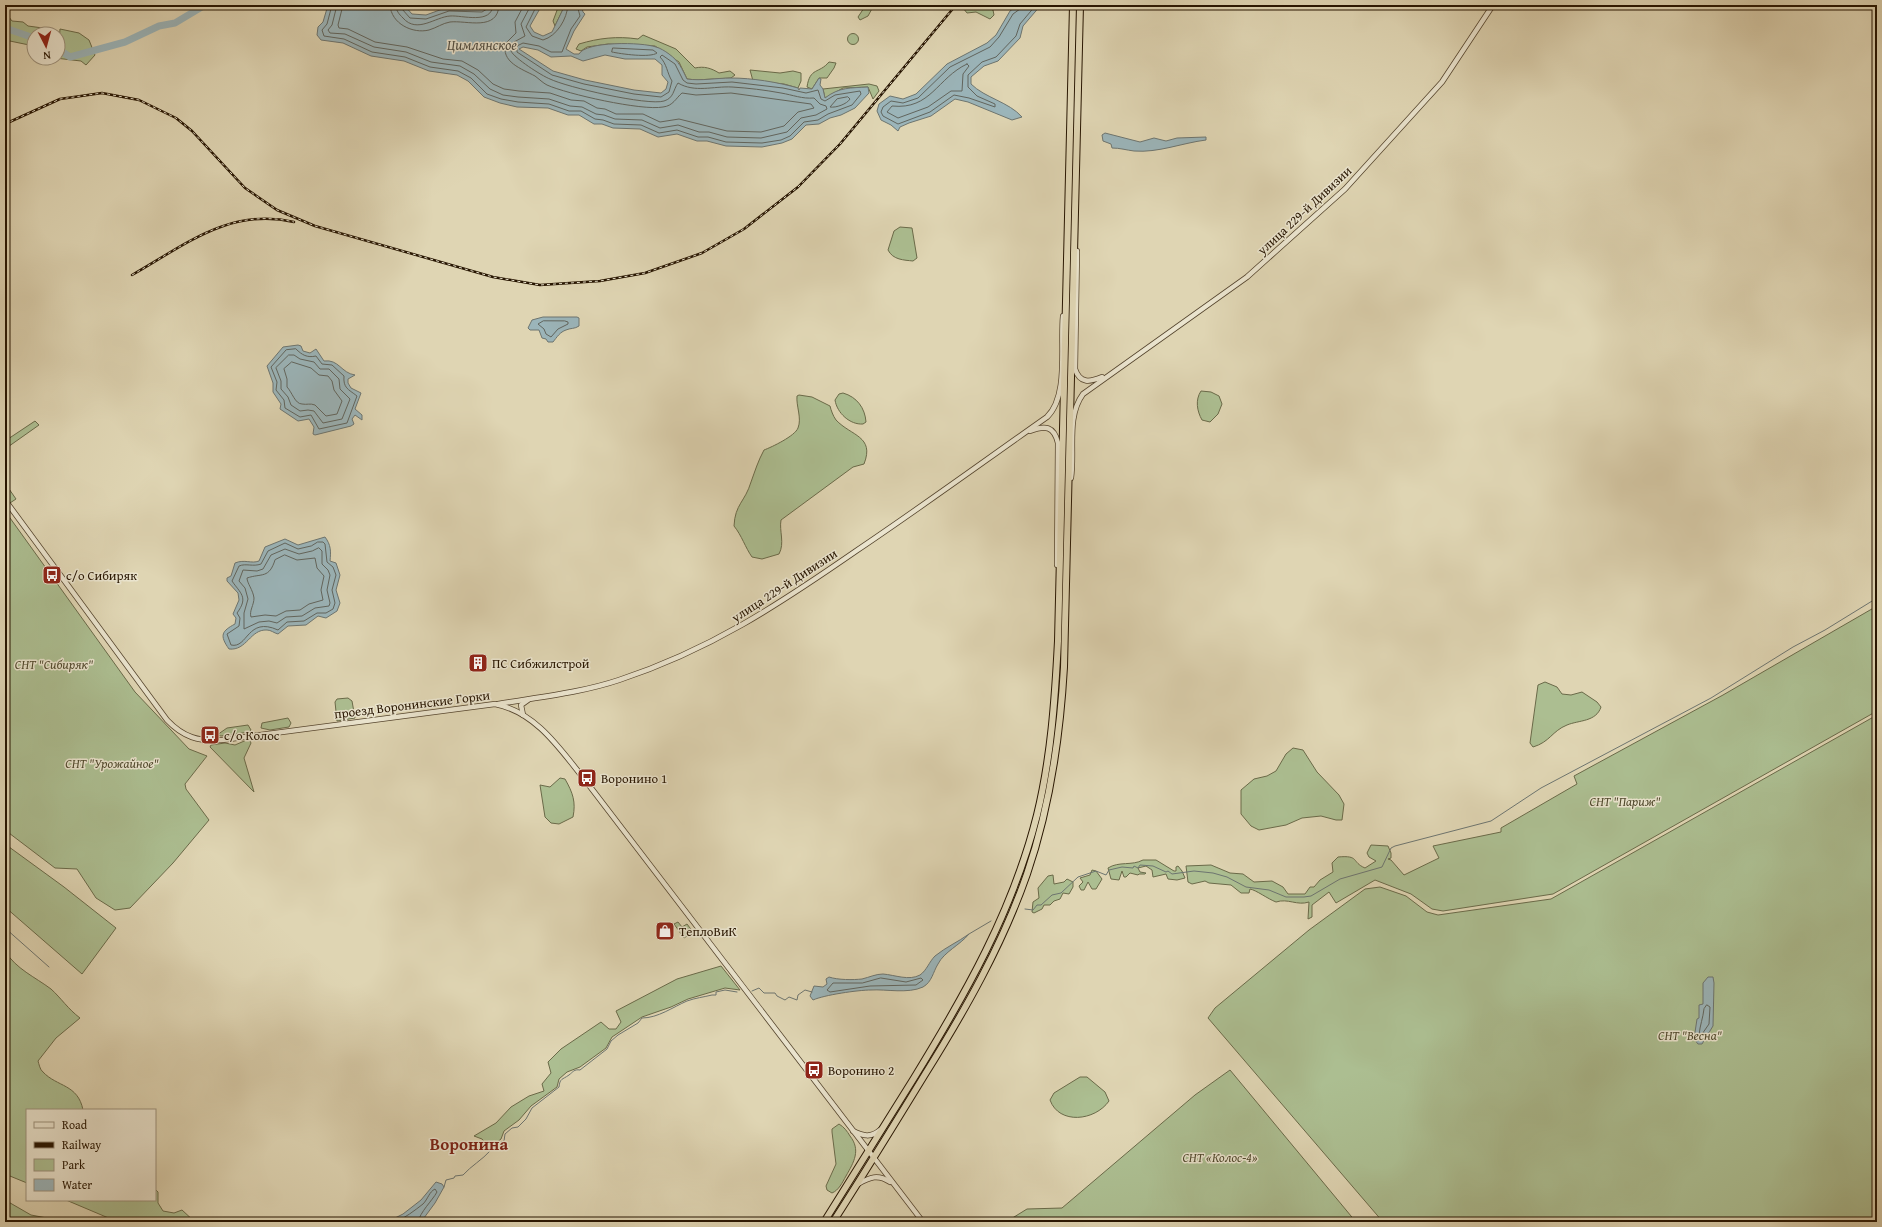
<svg xmlns="http://www.w3.org/2000/svg" width="1882" height="1227" viewBox="0 0 1882 1227" font-family="'Gentium Book Plus',serif">
  <rect width="100%" height="100%" fill="#dfd5b3"/>
  <filter id="stains"><feTurbulence type="fractalNoise" baseFrequency=".005" numOctaves="4"/><feColorMatrix values="0 0 0 0 .2 0 0 0 0 .09 0 0 0 0 .02 0 0 0 .5 -.17"/></filter>
  <radialGradient id="worn" r=".72"><stop offset=".6" stop-color="#630" stop-opacity="0"/><stop offset="1" stop-color="#630" stop-opacity=".3"/></radialGradient>
  <g fill="#acbe91" stroke="#6a6a49">
    <polygon points="559,5 565,5 555,26 553,21"/>
    <polygon points="866,5 874,5 868,16 860,20 858,17"/>
    <path d="M963,5C974,5 982,6 993,10L994,15L990,19L976,12L967,13L963,8Z"/>
    <polygon points="5,12 12,21 23,22 28,26 50,29 53,34 34,34 34,46 5,40"/>
    <polygon points="60,29 79,33 89,40 95,55 86,65 81,61 55,58 58,58"/>
    <circle cx="853" cy="39" r="5.5"/>
    <path d="M643,35L676,49L695,68C704,66 711,68 719,73L730,71L735,75L731,78L696,80L687,79L679,62L655,46L608,44L587,47L581,51L576,49L579,44C599,38 617,36 638,39Z"/>
    <path d="M829,62L836,63L834,68L827,78H819L812,89L807,87C810,67 819,74 829,62Z"/>
    <polygon points="750,70 780,73 793,71 801,73 801,81 798,88 784,84 753,81"/>
    <polygon points="869,84 877,86 879,91 873,99 868,87 843,88 825,98 823,89"/>
    <path d="M900,227L912,228L917,258L913,261C904,260 893,260 888,250L894,231Z"/>
    <path d="M1201,391L1211,392L1219,396L1222,404L1218,414L1210,422L1202,420C1197,411 1195,400 1201,391Z"/>
    <path d="M843,393C857,397 865,408 866,422L863,424C850,425 837,413 835,400L839,394Z"/>
    <path d="M799,395L812,397L830,406C831,410 833,416 836,420C851,436 875,436 864,464L853,467L781,520C779,531 785,543 779,554L762,559L752,557C745,547 742,536 734,526C735,504 745,502 751,482C755,471 758,461 764,450C772,447 795,436 798,428C802,418 796,406 797,396Z"/>
    <polygon points="35,421 39,425 5,449 5,441"/>
    <polygon points="7,486 16,499 10,503 5,497 5,488"/>
    <polygon points="5,511 135,692 189,749 207,756 185,784 186,789 209,820 173,863 130,908 115,910 96,898 77,869 55,868 5,830"/>
    <path d="M1877,606V711L1553,894L1443,911L1432,909L1411,894L1375,880L1336,903L1329,892L1312,905V917L1308,919L1309,902C1297,906 1288,898 1276,902C1268,899 1256,890 1250,889L1249,893H1241L1231,885L1209,883L1205,881L1192,884L1188,882L1186,866L1211,865L1230,873L1243,874L1254,882L1272,881L1283,887L1288,894H1305L1310,887H1314L1320,880L1333,872L1332,863L1338,857C1360,855 1351,862 1365,868L1376,861L1369,857L1367,853L1371,845L1388,846L1391,853V858L1388,859L1391,860L1404,875L1439,858L1433,846L1501,832V828L1577,784L1574,776L1723,695Z"/>
    <path d="M1545,682L1557,687L1562,694L1571,695L1582,692L1597,702L1601,707C1596,722 1579,720 1567,725C1552,731 1550,742 1533,747L1530,743L1538,685Z"/>
    <polygon points="348,698 352,701 355,718 337,721 335,702 337,699"/>
    <polygon points="1877,715 1877,1222 1383,1222 1208,1018 1215,1008 1309,930 1365,889 1380,887 1406,896 1427,912 1438,915 1551,899"/>
    <polygon points="288,718 291,723 289,727 270,730 261,728 262,723"/>
    <polygon points="248,725 251,730 249,732 221,736 217,735 227,728"/>
    <polygon points="249,739 251,743 244,758 254,792 210,747 211,745 225,743 235,745"/>
    <polygon points="1293,748 1303,750 1317,772 1339,795 1344,804 1342,820 1336,820 1321,816 1302,818 1286,825 1259,830 1251,826 1241,814 1241,790 1254,779 1267,776 1276,771 1286,754"/>
    <path d="M560,778L565,779C573,793 576,802 573,817L559,824L551,823L545,817L540,785L550,787Z"/>
    <polygon points="5,844 64,887 116,928 82,974 5,907"/>
    <path d="M1143,860H1156L1174,871H1176V867L1178,866L1182,871L1185,878L1177,880L1168,879L1166,874L1153,877L1152,870L1146,866L1138,868L1140,872L1146,873L1145,874H1139L1138,875L1130,873L1126,877H1124L1122,871L1119,880L1111,879L1108,868C1119,861 1132,866 1143,860Z"/>
    <polygon points="1092,870 1096,871 1102,879 1096,889 1092,889 1088,882 1084,890 1081,890 1079,886 1083,882 1080,878 1090,875"/>
    <polygon points="1053,875 1054,884 1064,882 1067,879 1073,882 1073,887 1069,894 1063,893 1060,899 1054,901 1050,905 1044,905 1042,909 1034,913 1032,912 1033,902 1039,898 1038,888 1048,876"/>
    <polygon points="678,922 682,927 687,924 693,932 684,938 674,924"/>
    <path d="M5,951C16,969 35,977 51,989C61,998 68,1009 80,1018L56,1038L38,1061C39,1064 40,1070 43,1072C57,1087 78,1084 83,1110H27V1183L5,1174Z"/>
    <polygon points="721,966 740,990 725,988 688,999 671,1007 642,1017 612,1037 606,1048 580,1067 567,1072 559,1079 557,1087 531,1106 519,1120 504,1131 501,1139 490,1148 482,1139 474,1136 496,1123 511,1107 529,1096 544,1091 542,1084 551,1073 548,1062 561,1049 601,1022 609,1029 616,1029 621,1022 616,1011 677,979"/>
    <polygon points="1230,1070 1356,1222 1006,1222 1027,1209 1062,1208 1195,1095"/>
    <path d="M1080,1077H1087L1105,1092L1109,1101C1095,1121 1059,1125 1050,1100L1054,1093Z"/>
    <path d="M839,1124C844,1127 847,1131 850,1136C861,1150 854,1162 846,1176C842,1183 839,1190 832,1193L827,1190L826,1186L836,1164L832,1132V1129Z"/>
    <polygon points="155,1189 158,1192 158,1203 163,1211 174,1213 182,1210 195,1222 118,1222 66,1200 155,1200"/>
    <polygon points="5,1200 31,1215 68,1222 5,1222"/>
  </g>
  <g fill="#9bb5ba" stroke="#6d7570" fill-rule="evenodd">
    <path d="M328,5H404L412,14L426,15L448,7L482,8L486,5H542L530,26L534,32L543,36L552,32L565,5H581L583,12L585,14L574,31L566,49L574,54H579C586,41 642,42 656,47C660,48 665,51 669,54C679,61 682,69 687,79C702,81 716,78 731,78C752,78 777,82 798,88L799,90L800,88L812,89L819,78L821,79L820,85L823,89L825,98C839,87 851,88 868,87L869,93L855,108L841,115L830,118L819,124L806,125L792,139L782,143L762,147L726,146L707,141H697L677,134L658,137L640,129L613,128L602,124H594L579,115H568L548,108L517,107L500,103L484,97L468,81L457,75L429,71L404,61L371,56L343,43L321,40L317,35L318,27L323,22ZM523,47L538,50L551,57L571,56L583,61L605,55L625,59H655L662,65V75L668,82L666,89L661,93L634,90L585,80L553,71L519,49Z"/>
    <path d="M1018,5H1041L1023,26L1020,38L998,61L984,66L971,77V84C985,98 1009,102 1022,117L1012,120L968,102L955,99L931,116L909,123L900,127L898,131L891,125L881,120L877,111L879,104L890,96L903,99L916,94L947,64L987,43L996,35L1010,11Z"/>
    <path d="M1105,133L1140,142L1154,138L1166,141L1177,138L1206,137V140C1182,143 1158,153 1134,151C1126,150 1120,148 1112,148L1111,144L1103,141L1102,135Z"/>
    <path d="M543,317H577L579,318V326C575,329 570,328 566,330C560,332 557,337 553,342H548L546,339L542,338L539,330H530L528,328L532,320Z"/>
    <path d="M298,345L301,346L303,351L310,353L316,349L324,361C339,359 341,373 355,375L348,379V383L351,388L361,393L355,409L362,415V420L355,415L352,419L354,424L351,426L315,435L313,434L314,427L309,419L298,421L280,409L281,404L273,392V383L267,366L283,347Z"/>
    <path d="M325,537C331,545 331,551 330,561L336,563L340,575L336,590L340,603L337,611L326,618L318,616L306,625L288,626L278,634C274,633 271,630 267,630C250,629 247,651 229,649C219,635 222,631 235,624L236,618L233,614L239,600L238,593L227,581V578L231,576L235,563C245,559 251,564 259,561L265,547L285,539L298,545Z"/>
    <path d="M969,934C960,945 944,952 938,964C933,972 932,982 923,987C908,994 886,989 871,990C858,990 824,995 813,1000L810,996L814,986L823,987L827,984L826,979L829,977C838,980 853,980 862,979C870,977 876,974 883,974C895,975 909,981 920,975C927,970 929,962 935,956C946,947 958,942 969,934Z"/>
    <polygon points="1708,977 1713,977 1714,983 1713,1026 1702,1044 1698,1044 1694,1039 1697,1019 1699,1018 1699,1005 1703,1004 1703,983"/>
    <polygon points="436,1182 442,1184 444,1187 435,1203 421,1222 387,1222 403,1214 421,1200"/>
  </g>
  <g fill="none" stroke-linecap="round" stroke-linejoin="round">
    <g stroke="#61655e" stroke-width="1">
      <path d="M332,5L327,24L322,30L324,36L344,39L372,52L405,57L430,67L458,71L471,78L487,94L501,99L518,102L549,104L569,111H581L595,119L603,120L614,124L641,125L659,133L677,130L698,137H708L726,142L762,143L781,140L790,136L804,122L818,120L828,114L852,105L861,94L860,91L835,95L825,101L821,99L818,90L806,93L783,88L732,82L696,84L687,83L683,80L675,64L662,55L660,57C667,64 667,73 672,81L669,92L661,97L634,94L584,84L552,75L517,52V46L523,43L539,46L551,52H562L571,29L580,16L577,5"/>
      <path d="M337,5L332,25L328,30L330,33L345,34L374,47L406,52L431,62L460,66L474,74L490,89L503,95L518,97L549,99L570,106L582,107L596,114L604,115L615,119L642,120L660,128L678,125L699,132H709L727,137L761,138L787,132L801,118L816,115L827,109L826,106L820,104L814,98C802,99 793,95 781,93C765,90 748,88 732,87C713,86 695,93 678,83C673,90 674,98 664,101C648,106 566,87 550,79C542,76 514,58 511,51L514,42L525,36L521,24L531,5"/>
      <path d="M343,5L338,25L339,28L348,29L375,42L407,47L443,59L462,61L478,70L493,84L504,89L519,91L550,93L571,100L584,101L597,108L605,109L616,114H643L660,122L679,119L727,131L761,132L784,126L798,112L814,108L811,104L731,93L696,95L682,93C676,98 673,106 663,107C642,111 567,94 547,85C543,83 539,79 535,76C522,69 500,62 506,43L516,33L515,22L524,5"/>
      <path d="M390,5C391,24 413,34 429,30C436,28 443,23 450,22C466,20 498,32 499,5"/>
      <path d="M396,5C396,11 399,14 403,18C417,34 435,17 450,16C462,15 492,25 493,5"/>
      <polyline points="401,5 402,9 410,18 426,19 449,11 482,12 487,9 488,5"/>
      <path d="M537,5L526,27L532,36L543,40C557,36 567,19 568,5"/>
      <polyline points="1020,5 1020,9 1013,14 999,37 990,47 950,67 918,98 903,103 891,101 883,107 881,112 883,116 898,124 930,112 954,95 969,98 995,107 995,104 977,96 968,87 968,75 982,62 996,57 1016,36 1020,24 1036,5"/>
      <path d="M613,48L653,50L657,53C650,58 621,54 612,52Z"/>
      <path d="M967,64L969,66L963,74L962,91H951L928,107L898,118L887,112L892,106C931,110 937,78 967,64Z"/>
      <path d="M848,97L850,99C847,104 836,108 830,107L837,99Z"/>
      <polygon points="565,321 568,322 568,324 558,329 551,337 546,334 544,329 538,324 543,321"/>
      <path d="M296,349C302,355 307,358 316,356L322,364L332,365L344,376C343,388 348,389 357,396L347,423L319,429L311,415L300,417L285,408L284,400L276,390L277,382L271,367L286,350Z"/>
      <polygon points="289,355 294,355 300,359 314,362 320,369 329,369 339,379 340,389 350,399 342,419 323,423 314,411 308,410 300,411 291,405 288,397 281,389 281,381 276,368"/>
      <path d="M292,362L311,368L319,375L328,376L332,381L334,390L342,401L337,414L326,416L315,405C310,403 307,405 302,404C295,404 292,392 287,387V379L284,369Z"/>
      <path d="M318,542H323L325,544L327,562L333,567L336,575L332,590L335,603L333,609L326,613H317L304,621L287,622L278,630C247,616 248,649 231,645L227,634L239,626L240,618L237,613C249,597 240,593 232,581L239,566C246,563 253,567 261,564L268,551L285,543L298,549L311,546Z"/>
      <polygon points="319,548 322,551 322,564 328,570 330,575 327,590 330,603 329,606 315,608 302,616 286,617 277,623 269,621 259,622 244,629 244,613 248,599 245,588 239,581 243,570 257,571 263,569 271,555 285,549 299,554 312,551"/>
      <path d="M285,555L297,560L315,558L317,568L324,576L321,590L323,600L309,604L300,610L286,611L276,616L265,615L251,617C249,611 254,605 254,598C253,590 247,583 247,578C262,573 269,579 275,560Z"/>
      <polygon points="881,978 906,982 921,978 923,980 916,985 870,986 830,992 827,990 833,983 862,983"/>
      <path d="M1707,1005L1710,1007L1709,1024L1700,1037L1699,1035C1700,1025 1703,1018 1704,1009Z"/>
      <path d="M395,1222C405,1218 414,1211 423,1204C428,1199 429,1192 435,1189L437,1192C432,1201 420,1212 418,1222"/>
    </g>
    <g stroke="#6d7570" stroke-width="1">
      <polyline points="1025,909 1033,910 1037,905 1041,905 1052,895 1061,893 1078,877 1096,871 1106,875 1109,870 1122,867 1133,868 1134,866 1138,868 1140,865 1153,866 1166,872 1168,871 1172,874 1194,871 1213,873 1227,877 1246,887 1269,890 1286,897 1304,897 1311,896 1340,879 1382,867 1391,848 1395,846 1491,821 1541,788 1711,698 1793,647 1825,630 1877,598"/>
      <polyline points="5,928 49,967"/>
      <polyline points="969,934 991,921"/>
      <polyline points="752,991 759,988 764,993 775,993 777,996 785,1000 789,997 797,1000 798,995 805,990 812,992"/>
      <path d="M444,1187L446,1180L454,1178L455,1176L463,1175C471,1166 482,1160 491,1150H493L499,1143L504,1141L505,1134L512,1128L518,1127L526,1119L532,1108L559,1087C560,1078 562,1080 569,1075C573,1072 574,1069 580,1070L607,1049L611,1041L618,1035L638,1023L642,1018C658,1018 673,1007 687,1001C695,998 704,997 712,995H716V992L725,990L737,992"/>
    </g>
    <g stroke="#9bb5ba" stroke-width="7">
      <polyline points="5,28 34,38"/>
      <polyline points="58,49 70,57 125,42 159,26 175,23 205,5"/>
    </g>
    <g stroke="#55452e" stroke-width="6">
      <g id="tertiary">
        <path d="M1077,251L1075,369C1080,384 1090,382 1102,377"/>
        <path d="M1030,431C1045,425 1054,426 1058,443L1057,565"/>
        <path d="M1071,478C1075,451 1066,417 1083,394L1247,277L1345,189L1442,82L1493,5"/>
        <path d="M5,500L167,720C183,737 199,742 222,740L495,704C536,712 560,749 585,780L923,1222"/>
        <path d="M498,704C539,697 580,693 619,680C710,650 778,605 856,551C920,508 983,462 1047,417C1069,396 1060,345 1063,316"/>
        <polyline points="523,715 521,705 528,700"/>
        <path d="M853,1131C863,1136 871,1138 880,1130"/>
        <path d="M858,1184C870,1177 878,1174 890,1182"/>
      </g>
    </g>
    <g stroke="#271501" stroke-width="8">
      <g id="trunk">
        <path d="M824,1222C854,1174 884,1126 914,1078C965,995 1013,911 1037,815C1051,758 1055,699 1058,641L1073,5"/>
        <path d="M833,1222C864,1174 894,1125 924,1076C964,1012 1002,946 1027,874C1050,807 1060,737 1064,667L1080,5"/>
      </g>
    </g>
    <use href="#tertiary" stroke="#eae4ce" stroke-width="4.5"/>
    <use href="#trunk" stroke="#dfd5b3" stroke-width="6"/>
    <g stroke="#271501" stroke-width="2.5">
      <g id="rail">
        <polyline points="5,124 60,99 102,93 139,100 176,118 192,131 245,188 277,210 315,226 493,277 540,285 600,281 645,273 702,253 744,229 798,187 840,144 956,5"/>
        <path d="M132,275C185,245 230,207 294,222"/>
      </g>
    </g>
    <use href="#rail" stroke="#eae4ce" stroke-width="1" stroke-dasharray="3" stroke-linecap="butt"/>
  </g>
  <defs>
    <g id="bus-square" transform="scale(1)"><rect x="-9" y="-9" width="18" height="18" rx="4" fill="#8f2418" stroke="#eae4ce"/><path d="M-5-6H5V4H4V6H2V4H-2V6H-4V4H-5ZM-3.5-4V0h7V-4ZM-3.5 1.2v1.5H-2V1.2ZM2 1.2v1.5H3.5V1.2Z" fill="#fff"/></g>
    <g id="building-square" transform="scale(1)"><rect x="-9" y="-9" width="18" height="18" rx="4" fill="#8f2418" stroke="#eae4ce"/><path d="M-4-6H4V6H1V3H-1V6H-4ZM-2.5-4.3h1.7v1.8h-1.7ZM.8-4.3h1.7v1.8H.8ZM-2.5-1h1.7V.8h-1.7ZM.8-1h1.7V.8H.8Z" fill="#fff"/></g>
    <g id="shop-square" transform="scale(1)"><rect x="-9" y="-9" width="18" height="18" rx="4" fill="#8f2418" stroke="#eae4ce"/><path d="M-5-2.5h2.3a2.7 3.5 0 0 1 5.4 0H5L5.5 6h-11ZM-1.5-2.5h3a1.5 2.3 0 0 0-3 0Z" fill="#fff"/></g>
  </defs>
  <g fill-rule="evenodd">
    <use href="#bus-square" x="52" y="575"/>
    <use href="#building-square" x="478" y="663"/>
    <use href="#bus-square" x="210" y="735"/>
    <use href="#bus-square" x="587" y="778"/>
    <use href="#shop-square" x="665" y="931"/>
    <use href="#bus-square" x="814" y="1070"/>
  </g>
  <g text-anchor="middle" stroke-width="3" stroke-linejoin="round" paint-order="stroke">
    <g font-size="13" fill="#271501" stroke="#eae4ce">
      <text transform="translate(1304 210) rotate(-43)" y="5">улица 229-й Дивизии</text>
      <text transform="translate(784 585) rotate(-33)" y="5">улица 229-й Дивизии</text>
      <text transform="translate(412 704) rotate(-7)" y="5">проезд Воронинские Горки</text>
    </g>
    <g font-size="13" fill="#271501" stroke="#eae4ce" text-anchor="start">
      <text x="66" y="580">с/о Сибиряк</text>
      <text x="492" y="668">ПС Сибжилстрой</text>
      <text x="224" y="740">с/о Колос</text>
      <text x="601" y="783">Воронино 1</text>
      <text x="679" y="936">ТеплоВиК</text>
      <text x="828" y="1075">Воронино 2</text>
    </g>
    <g font-size="13" font-style="italic" fill="#4f482c" stroke="#eae4ce">
      <text x="54" y="669">СНТ "Сибиряк"</text>
      <text x="112" y="768">СНТ "Урожайное"</text>
      <text x="1625" y="806">СНТ "Париж"</text>
      <text x="1690" y="1040">СНТ "Весна"</text>
      <text x="1220" y="1162">СНТ «Колос-4»</text>
    </g>
    <g font-size="14" font-style="italic" fill="#504d42" stroke="#eae4ce">
      <text x="482" y="50">Цимлянское</text>
    </g>
    <g font-size="17" font-weight="bold" fill="#7a1f14" stroke="#eae4ce">
      <text x="469" y="1150">Воронина</text>
    </g>
  </g>
  <rect width="1882" height="1227" fill="none" stroke="#dfd5b3" stroke-width="20"/>
  <rect x="6" y="6" width="1870" height="1215" fill="none" stroke="#271501" stroke-width="2"/>
  <rect x="10" y="10" width="1862" height="1207" fill="none" stroke="#271501"/>
  <rect x="26" y="1109" width="130" height="92" fill="#eae4ce" stroke="#9c917c"/>
  <rect x="34" y="1122" width="20" height="6" fill="#eae4ce" stroke="#9c917c"/>
  <text x="62" y="1129" font-size="12" fill="#271501">Road</text>
  <rect x="34" y="1142" width="20" height="6" fill="#271501" stroke="#9c917c"/>
  <text x="62" y="1149" font-size="12" fill="#271501">Railway</text>
  <rect x="34" y="1159" width="20" height="12" fill="#acbe91" stroke="#9c917c"/>
  <text x="62" y="1169" font-size="12" fill="#271501">Park</text>
  <rect x="34" y="1179" width="20" height="12" fill="#9bb5ba" stroke="#9c917c"/>
  <text x="62" y="1189" font-size="12" fill="#271501">Water</text>
  <g transform="translate(46 46) rotate(174)"><circle r="19" fill="#eae4ce" stroke="#9c917c"/>
  <path d="M0-3L7 15L0 10L-7 15Z" fill="#8f2418"/>
  <text y="-6" font-size="11" font-weight="bold" text-anchor="middle" fill="#271501">N</text>
  </g>
  <rect width="100%" height="100%" filter="url(#stains)"/>
  <rect width="100%" height="100%" fill="url(#worn)"/>
</svg>
